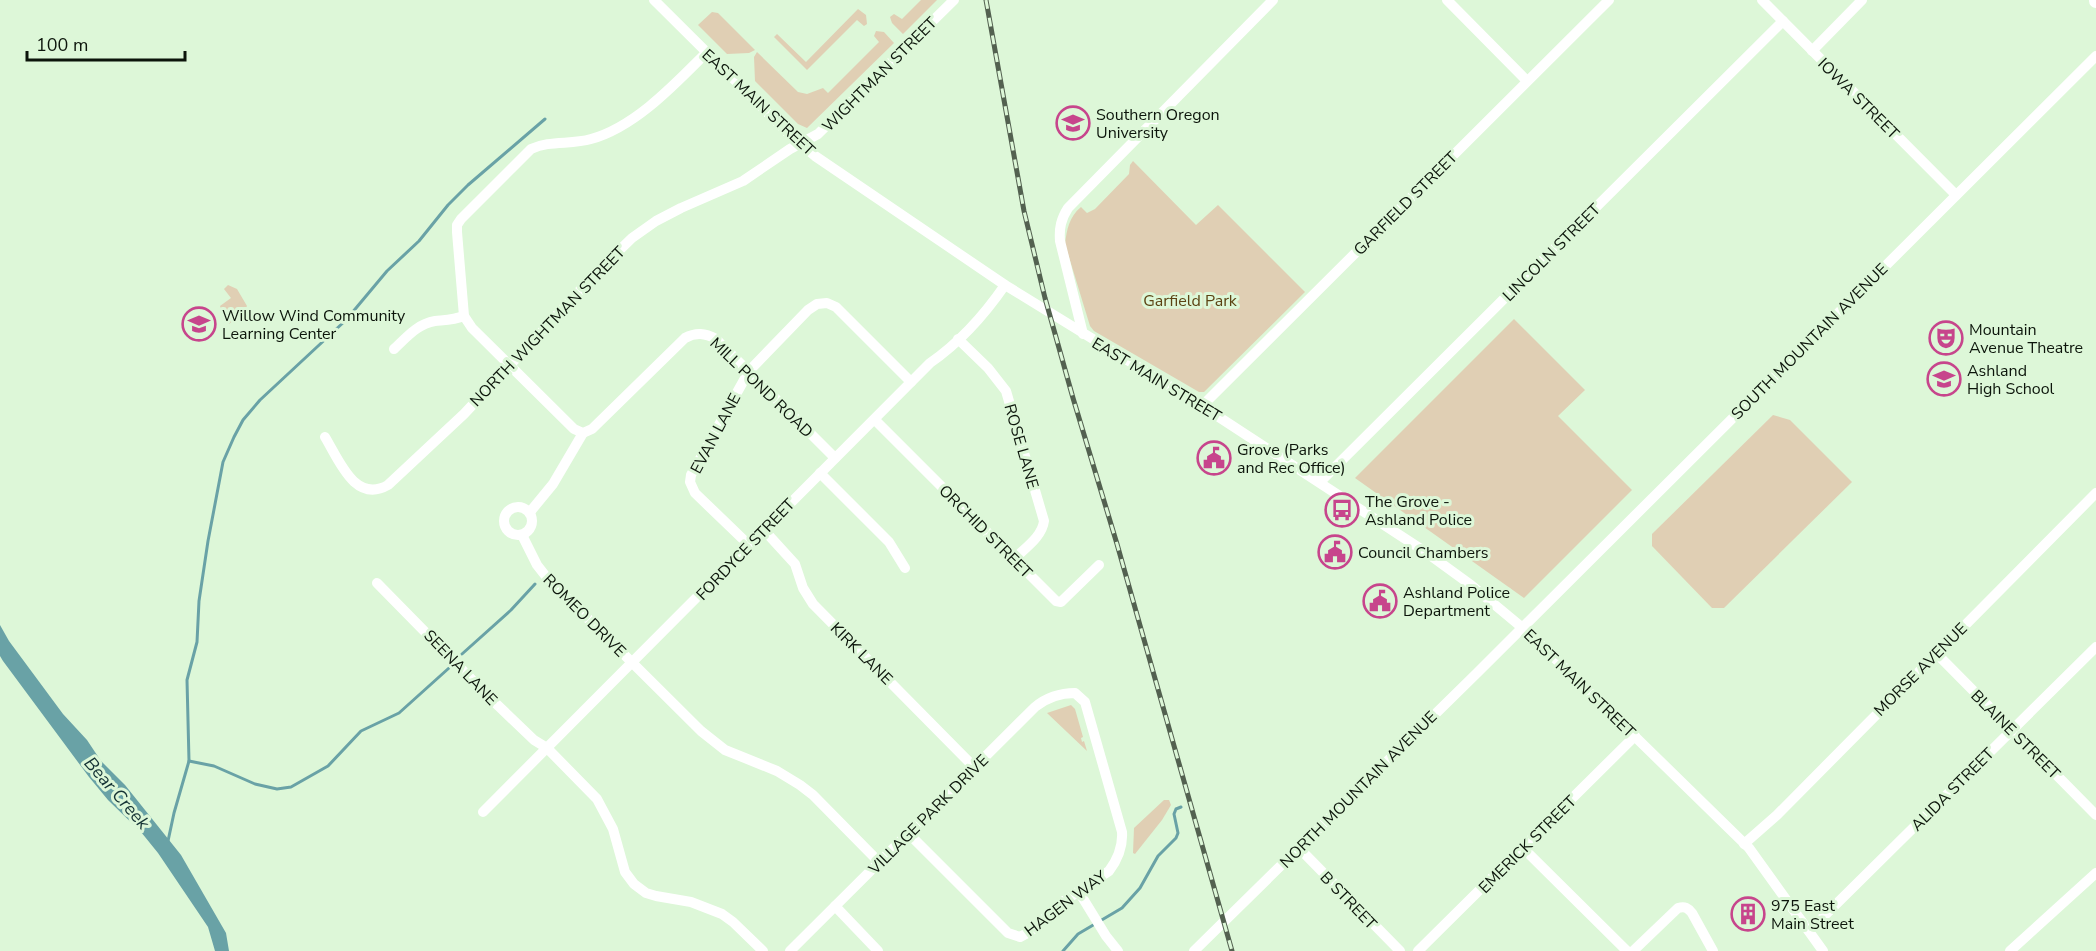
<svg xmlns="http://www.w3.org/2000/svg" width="2096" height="951" viewBox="0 0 2096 951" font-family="'Nunito Sans',sans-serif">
  <rect width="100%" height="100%" fill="#ddf7d8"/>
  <g fill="#e0cfb4">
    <polygon points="921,0 937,0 903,34 892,23 890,17 894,14 902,19"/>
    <polygon points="858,9 866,15 867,24 864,26 857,20 807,70 774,37 777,34 806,62"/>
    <polygon points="712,12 718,13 755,50 749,53 727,54 698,25"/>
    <polygon points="876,31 884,32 894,43 807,128 798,124 755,81 754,57 757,52 798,92 807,94 823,88 828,93 879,42 874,36"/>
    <path d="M1133,161L1196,225L1218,205L1305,292L1204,392H1199L1094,331L1090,326L1065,244C1067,229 1069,217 1081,207L1087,213L1095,209L1129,174L1130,165Z"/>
    <polygon points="228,285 237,289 247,306 243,313 229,324 224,318 220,306 231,298 224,289"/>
    <polygon points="1514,319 1585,390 1558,416 1632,490 1524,598 1355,478"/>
    <polygon points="1773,415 1790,420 1852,482 1724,608 1712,608 1652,546 1652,534"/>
    <polygon points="1071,705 1075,709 1083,737 1081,738 1082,742 1084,741 1087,751 1047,713"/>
    <polygon points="1164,800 1169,800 1171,805 1162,820 1135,854 1133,853 1134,828"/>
  </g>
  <polygon fill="#69a2a6" points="0,625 9,641 63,714 87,740 101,761 125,785 181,855 226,933 229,951 215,951 208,927 158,853 141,832 108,800 89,777 3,661 0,656"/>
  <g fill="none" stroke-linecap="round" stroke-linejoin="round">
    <g stroke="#69a2a6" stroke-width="3">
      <polyline points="462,654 511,610 535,584"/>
      <polyline points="189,761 214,766 255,784 277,789 291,787 328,766 361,731 399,713 449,668"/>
      <polyline points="168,841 174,813 189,761 187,680 197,642 199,601 208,541 223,462 234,437 243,420 260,400 346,320 387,271 419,241 448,205 468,185 545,119"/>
      <polyline points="1063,951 1078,934 1122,908 1140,888 1158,856 1176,838 1178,833 1174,814 1176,809 1181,807"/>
    </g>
    <g stroke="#fff" stroke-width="10">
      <polyline points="654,0 791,136 815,156 1005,285 1202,406 1427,553 1471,585 1531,635 1749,848 1823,951"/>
      <polyline points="1447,0 1527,81"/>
      <polyline points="1762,0 1956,195"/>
      <polyline points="1812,51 1862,0"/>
      <path d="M706,53C675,84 635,127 591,139C571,145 550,140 531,149L461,219L457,225V232L464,316L472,328L574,429L583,433L592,429L685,338C696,332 705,333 716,339L835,458"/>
      <path d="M1083,334L1060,241C1059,228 1061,219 1068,208L1273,0"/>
      <path d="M958,339L988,368L1006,391L1044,521C1042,537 1025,548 1014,559"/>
      <path d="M394,349C406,338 417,324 435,321C445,320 454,320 464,316"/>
      <polyline points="1202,406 1609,0"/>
      <polyline points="875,420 1056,601 1061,602 1063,600 1099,565"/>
      <path d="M325,437C339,460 355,504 388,485L464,414L601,268L632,238L656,221L681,208L743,181L790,149L818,134L954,0"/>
      <polyline points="820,473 889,542 905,568"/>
      <polyline points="1320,482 1783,21"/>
      <circle cx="518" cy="521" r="14"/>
      <polyline points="530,512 553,484 583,433"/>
      <polyline points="764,530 795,564 803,588 813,604 974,767"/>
      <polyline points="522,535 537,565 548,579 701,731 725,750 777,771 800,785 813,795 879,862"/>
      <polyline points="749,545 695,493 690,482 691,475 749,371 808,310 817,304 827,303 836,307 911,382"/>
      <polyline points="377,583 487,695 534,740 547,748 597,799 613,829 625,872 634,884 646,893 656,896 691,902 722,914 733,922 763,951"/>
      <polyline points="1936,653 2096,815"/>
      <path d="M483,812L930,363C959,343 985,314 1005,285"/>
      <polyline points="1744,844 1777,815 2096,493"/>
      <polyline points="1299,848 1400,951"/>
      <polyline points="1523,848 1627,951"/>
      <polyline points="1079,892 1106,936 1118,951"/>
      <polyline points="835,906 878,951"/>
      <polyline points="1809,931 2096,647"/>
      <path d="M790,951L1035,707C1046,698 1061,693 1075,693L1085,702L1122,832C1123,847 1118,859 1109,871L1061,903L1031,931L1020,937L1008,933L908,833"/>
      <polyline points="1194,951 1477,673 2096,56"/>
      <polyline points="1418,951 1635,736"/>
      <path d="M1633,951L1678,908C1685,906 1688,908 1692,913L1713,951"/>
      <polyline points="2010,951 2096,873"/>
    </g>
    <polyline stroke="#fff" stroke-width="14" points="2096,0 2096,1"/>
    <g stroke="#536150" stroke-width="5">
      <polyline id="rail" points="986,0 1024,211 1045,298 1073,398 1117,544 1232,951"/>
    </g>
    <use href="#rail" stroke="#ddf7d8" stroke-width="3" stroke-dasharray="9" stroke-linecap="butt"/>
  </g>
  <defs>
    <g id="university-ring" transform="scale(1.725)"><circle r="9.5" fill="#ddf7d8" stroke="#c7458c" stroke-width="1.5"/><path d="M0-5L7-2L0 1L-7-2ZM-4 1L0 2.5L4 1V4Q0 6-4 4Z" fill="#c7458c"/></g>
    <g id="school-ring" transform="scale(1.725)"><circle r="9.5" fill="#ddf7d8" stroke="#c7458c" stroke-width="1.5"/><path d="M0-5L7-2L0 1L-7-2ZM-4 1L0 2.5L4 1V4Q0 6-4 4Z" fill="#c7458c"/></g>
    <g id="theatre-ring" transform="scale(1.725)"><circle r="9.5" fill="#ddf7d8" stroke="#c7458c" stroke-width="1.5"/><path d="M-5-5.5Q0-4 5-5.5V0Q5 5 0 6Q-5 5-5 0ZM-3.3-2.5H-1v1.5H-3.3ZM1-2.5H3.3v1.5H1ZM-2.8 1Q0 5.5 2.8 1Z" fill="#c7458c"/></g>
    <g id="civic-ring" transform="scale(1.725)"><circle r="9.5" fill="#ddf7d8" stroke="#c7458c" stroke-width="1.5"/><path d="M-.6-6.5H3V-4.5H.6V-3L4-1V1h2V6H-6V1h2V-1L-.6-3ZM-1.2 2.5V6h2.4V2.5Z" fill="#c7458c"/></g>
    <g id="bus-ring" transform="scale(1.725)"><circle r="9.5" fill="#ddf7d8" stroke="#c7458c" stroke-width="1.5"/><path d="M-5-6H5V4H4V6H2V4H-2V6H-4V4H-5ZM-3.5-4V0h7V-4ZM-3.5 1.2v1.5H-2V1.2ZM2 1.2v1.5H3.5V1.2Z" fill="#c7458c"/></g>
    <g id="building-ring" transform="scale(1.725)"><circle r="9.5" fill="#ddf7d8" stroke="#c7458c" stroke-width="1.5"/><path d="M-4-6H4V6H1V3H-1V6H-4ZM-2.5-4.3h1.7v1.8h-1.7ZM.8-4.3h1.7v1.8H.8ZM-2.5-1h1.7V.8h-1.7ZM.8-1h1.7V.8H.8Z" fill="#c7458c"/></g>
  </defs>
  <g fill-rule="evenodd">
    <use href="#university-ring" x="1073" y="123"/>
    <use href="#school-ring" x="199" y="324"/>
    <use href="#theatre-ring" x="1946" y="338"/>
    <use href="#school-ring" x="1944" y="379"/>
    <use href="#civic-ring" x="1214" y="458"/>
    <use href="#bus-ring" x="1342" y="510"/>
    <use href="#civic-ring" x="1335" y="552"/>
    <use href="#civic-ring" x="1380" y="601"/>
    <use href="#building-ring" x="1748" y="914"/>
  </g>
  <g text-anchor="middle" stroke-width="6" stroke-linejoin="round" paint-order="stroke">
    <g font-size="16" fill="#0c150b" stroke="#ddf7d8">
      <text transform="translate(879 74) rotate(-45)" y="6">WIGHTMAN STREET</text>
      <text transform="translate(1859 98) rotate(45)" y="6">IOWA STREET</text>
      <text transform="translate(759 102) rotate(43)" y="6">EAST MAIN STREET</text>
      <text transform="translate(1405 203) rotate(-45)" y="6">GARFIELD STREET</text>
      <text transform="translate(1551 252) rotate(-45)" y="6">LINCOLN STREET</text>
      <text transform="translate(547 326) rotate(-46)" y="6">NORTH WIGHTMAN STREET</text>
      <text transform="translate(1809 341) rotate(-45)" y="6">SOUTH MOUNTAIN AVENUE</text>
      <text transform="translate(1157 379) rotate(31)" y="6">EAST MAIN STREET</text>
      <text transform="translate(762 387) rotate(44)" y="6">MILL POND ROAD</text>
      <text transform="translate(715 433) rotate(-62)" y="6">EVAN LANE</text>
      <text transform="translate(1022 446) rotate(74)" y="6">ROSE LANE</text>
      <text transform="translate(986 531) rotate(45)" y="6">ORCHID STREET</text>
      <text transform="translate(745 549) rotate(-46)" y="6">FORDYCE STREET</text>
      <text transform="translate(585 615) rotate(45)" y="6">ROMEO DRIVE</text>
      <text transform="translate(862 653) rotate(45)" y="6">KIRK LANE</text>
      <text transform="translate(461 667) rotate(46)" y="6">SEENA LANE</text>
      <text transform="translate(1920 669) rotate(-45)" y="6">MORSE AVENUE</text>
      <text transform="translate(1580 683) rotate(44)" y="6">EAST MAIN STREET</text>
      <text transform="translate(2016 734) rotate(45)" y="6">BLAINE STREET</text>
      <text transform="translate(1358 789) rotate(-45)" y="6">NORTH MOUNTAIN AVENUE</text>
      <text transform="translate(1952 789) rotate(-45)" y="6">ALIDA STREET</text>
      <text transform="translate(928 814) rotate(-45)" y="6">VILLAGE PARK DRIVE</text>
      <text transform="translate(1527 844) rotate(-45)" y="6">EMERICK STREET</text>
      <text transform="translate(1349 900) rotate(46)" y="6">B STREET</text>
      <text transform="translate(1065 903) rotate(-37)" y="6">HAGEN WAY</text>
    </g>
    <g font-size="16" fill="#0c150b" stroke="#ddf7d8" text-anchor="start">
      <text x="1096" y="120">Southern Oregon<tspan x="1096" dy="18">University</tspan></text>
      <text x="222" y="321">Willow Wind Community<tspan x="222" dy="18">Learning Center</tspan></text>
      <text x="1969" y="335">Mountain<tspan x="1969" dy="18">Avenue Theatre</tspan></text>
      <text x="1967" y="376">Ashland<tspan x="1967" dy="18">High School</tspan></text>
      <text x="1237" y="455">Grove (Parks<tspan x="1237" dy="18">and Rec Office)</tspan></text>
      <text x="1365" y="507">The Grove -<tspan x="1365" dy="18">Ashland Police</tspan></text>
      <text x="1358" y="558">Council Chambers</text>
      <text x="1403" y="598">Ashland Police<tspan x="1403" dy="18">Department</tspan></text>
      <text x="1771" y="911">975 East<tspan x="1771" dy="18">Main Street</tspan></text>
    </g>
    <g font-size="16" fill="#5c4313" stroke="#ddf7d8">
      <text x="1190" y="306">Garfield Park</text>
    </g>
    <g font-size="18" font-style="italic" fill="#143234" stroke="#ddf7d8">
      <text transform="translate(117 793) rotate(49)" y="6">Bear Creek</text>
    </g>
  </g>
  <path d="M27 51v9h158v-9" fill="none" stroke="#0c150b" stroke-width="3"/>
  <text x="36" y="51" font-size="18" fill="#0c150b" stroke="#ddf7d8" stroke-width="4.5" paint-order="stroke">100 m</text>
</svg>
